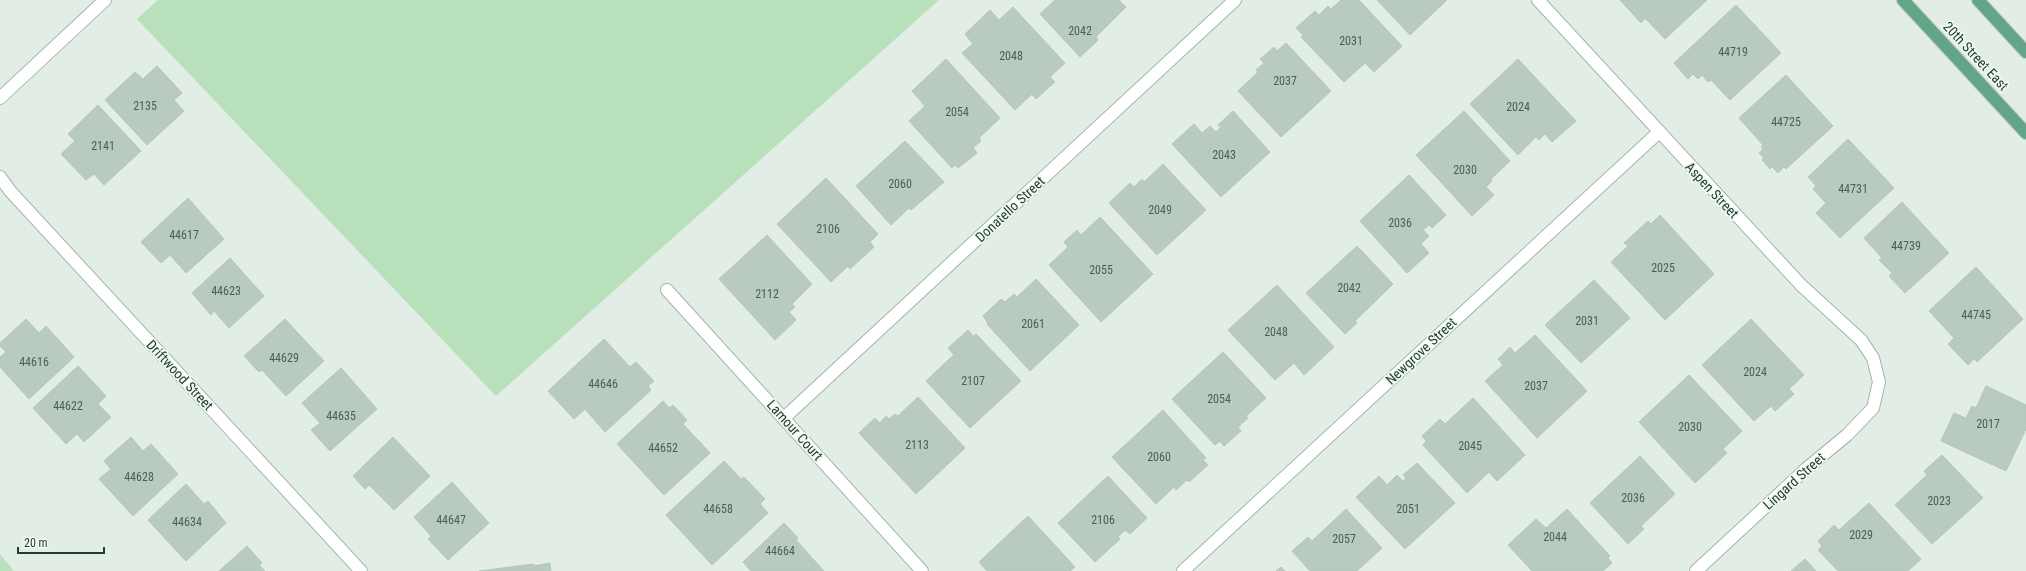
<svg xmlns="http://www.w3.org/2000/svg" width="2026" height="571" viewBox="0 0 2026 571" font-family="'Roboto Condensed',sans-serif">
  <rect width="100%" height="100%" fill="#e1ede5"/>
  <g fill="#b8e0bb">
    <polygon points="158,0 939,0 496,396 137,19"/>
    <polygon points="0,554 14,571 0,571"/>
  </g>
  <g fill="#b9cbc0" stroke="#b3c7bb">
    <polygon points="1055,0 1119,0 1126,7 1096,37 1098,40 1080,57 1040,14"/>
    <polygon points="1341,0 1359,0 1402,46 1374,72 1365,63 1344,82 1301,37 1303,35 1296,28 1315,11 1319,15 1328,6 1331,9"/>
    <polygon points="1377,0 1447,0 1410,35"/>
    <polygon points="1620,0 1707,0 1665,39 1645,18 1641,23"/>
    <polygon points="1736,5 1781,53 1730,100 1711,80 1708,82 1702,75 1698,79 1693,74 1688,79 1674,63"/>
    <polygon points="1013,7 1065,63 1050,77 1055,82 1036,99 1032,94 1015,110 962,53 973,44 965,34 990,10 999,20"/>
    <polygon points="1286,43 1331,91 1281,137 1238,91 1258,72 1256,70 1264,63 1260,59 1274,47 1277,51"/>
    <polygon points="946,59 1000,118 979,138 981,141 973,148 977,153 958,168 955,165 952,168 909,121 925,106 912,91"/>
    <polygon points="1518,59 1576,121 1552,142 1545,134 1539,140 1536,137 1518,155 1470,104"/>
    <polygon points="157,66 182,93 174,100 184,111 147,145 105,100 135,72 143,79"/>
    <polygon points="1786,75 1833,126 1786,169 1784,167 1778,173 1772,167 1770,169 1762,160 1764,158 1759,153 1763,149 1761,147 1763,145 1739,118"/>
    <polygon points="98,105 141,151 104,185 94,174 86,180 61,154 75,141 68,134"/>
    <polygon points="1233,111 1270,152 1221,197 1172,144 1194,124 1202,133 1210,126 1216,132 1221,127 1218,125"/>
    <polygon points="1464,111 1510,161 1491,179 1492,181 1486,187 1494,195 1472,216 1416,155"/>
    <polygon points="1848,139 1894,188 1840,238 1816,213 1826,203 1813,189 1816,186 1808,177"/>
    <polygon points="905,141 944,182 911,210 909,208 891,225 856,186"/>
    <polygon points="1163,164 1206,210 1157,255 1109,203 1130,183 1134,187 1142,179 1144,182"/>
    <polygon points="1409,175 1446,215 1432,228 1429,225 1423,230 1429,236 1421,244 1429,253 1407,273 1360,221"/>
    <polygon points="826,178 878,234 870,242 874,247 850,269 848,266 831,282 777,224"/>
    <polygon points="188,198 224,239 186,273 170,255 161,263 141,242"/>
    <polygon points="1902,202 1949,253 1905,293 1889,276 1892,273 1879,260 1882,258 1864,238"/>
    <polygon points="1660,215 1714,274 1665,320 1611,262 1628,246 1624,243 1648,221 1651,224"/>
    <polygon points="1100,217 1153,274 1101,322 1049,265 1068,247 1064,242 1077,230 1081,235"/>
    <polygon points="767,235 812,284 792,304 795,307 789,312 796,320 775,340 719,279"/>
    <polygon points="1357,246 1393,284 1355,321 1357,323 1345,334 1306,293"/>
    <polygon points="230,258 264,296 229,328 214,311 211,315 192,293"/>
    <polygon points="1976,267 2023,319 1977,362 1974,359 1968,365 1948,344 1954,338 1929,311"/>
    <polygon points="1036,279 1079,325 1030,371 987,324 988,323 983,316 1001,299 1005,302 1014,294 1017,297"/>
    <polygon points="1594,280 1630,318 1581,363 1545,325"/>
    <polygon points="1277,285 1334,347 1304,375 1294,363 1275,380 1228,330"/>
    <polygon points="26,319 39,333 46,326 74,357 29,399 0,367 0,357 6,352 0,346 0,343"/>
    <polygon points="285,319 324,361 286,396 262,370 259,372 244,356"/>
    <polygon points="1751,319 1804,375 1789,389 1794,394 1775,411 1771,406 1754,421 1702,365"/>
    <polygon points="968,330 973,336 954,355 948,348"/>
    <polygon points="976,334 1021,381 970,428 926,381"/>
    <polygon points="1535,335 1587,391 1537,438 1485,381 1503,365 1498,359 1510,347 1515,353"/>
    <polygon points="604,339 630,367 636,362 654,381 648,386 651,390 605,432 585,409 574,419 548,391"/>
    <polygon points="1223,352 1266,398 1246,416 1248,418 1238,427 1241,431 1224,446 1220,441 1215,445 1172,399"/>
    <polygon points="78,366 106,396 98,404 111,417 84,442 77,434 66,444 33,408"/>
    <polygon points="341,368 377,409 330,451 311,430 320,423 302,403"/>
    <polygon points="1689,375 1742,431 1723,449 1727,453 1695,483 1639,422"/>
    <polygon points="1986,386 2026,405 2026,429 2006,471 1941,441 1954,413 1966,418 1972,406 1976,408"/>
    <polygon points="918,397 965,448 916,494 859,433 875,418 880,423 886,416 889,419 895,414 898,416"/>
    <polygon points="1473,398 1525,455 1497,481 1489,472 1467,493 1423,445 1426,441 1422,436 1440,419 1445,424"/>
    <polygon points="663,401 669,408 673,405 687,420 683,424 710,453 664,495 617,444"/>
    <polygon points="1163,410 1206,458 1203,460 1208,465 1189,482 1187,480 1176,490 1174,487 1156,504 1112,457"/>
    <polygon points="131,437 143,451 151,444 178,474 133,516 99,479 111,469 104,461"/>
    <polygon points="393,437 430,476 394,510 369,485 365,489 353,476"/>
    <polygon points="1942,455 1983,498 1932,544 1895,505 1927,475 1924,471"/>
    <polygon points="1640,456 1675,494 1641,526 1644,529 1628,544 1590,503"/>
    <polygon points="724,461 741,479 744,477 765,499 760,504 768,513 712,565 666,515"/>
    <polygon points="1417,463 1455,503 1405,549 1356,497 1379,476 1387,485 1397,475 1403,481 1406,478 1403,475"/>
    <polygon points="1108,476 1147,518 1130,534 1125,530 1118,537 1120,539 1095,562 1058,523"/>
    <polygon points="452,482 489,523 448,560 428,539 431,536 414,517"/>
    <polygon points="186,484 204,504 208,501 226,523 186,561 148,520"/>
    <polygon points="1869,503 1921,559 1908,571 1838,571 1818,550 1822,546 1818,541 1834,525 1839,530"/>
    <polygon points="1346,509 1382,548 1357,571 1310,571 1292,551 1308,537 1312,541"/>
    <polygon points="1567,509 1610,556 1608,558 1612,563 1603,571 1532,571 1508,545 1536,519 1546,528"/>
    <polygon points="1028,516 1075,567 1070,571 987,571 979,562"/>
    <polygon points="784,523 798,538 796,540 824,571 751,571 743,562"/>
    <polygon points="247,546 262,563 259,565 265,571 219,571"/>
    <polygon points="1805,559 1816,571 1791,571"/>
    <polygon points="550,563 551,571 479,571 534,564 534,566"/>
    <polygon points="1281,567 1285,571 1276,571"/>
  </g>
  <g fill="none" stroke-linecap="round" stroke-linejoin="round">
    <g stroke="#a3b5ab" stroke-width="14">
      <g id="minor">
        <polyline points="1538,0 1801,285 1861,340 1873,358 1879,382 1873,408 1847,435 1806,469 1696,571"/>
        <polyline points="0,98 105,0"/>
        <polyline points="0,177 11,192 361,571"/>
        <polyline points="667,290 922,571"/>
        <polyline points="784,418 1235,0"/>
        <polyline points="1183,571 1659,132"/>
      </g>
    </g>
    <g stroke="#c1c9c5" stroke-width="14">
      <g id="primary">
        <polyline points="1903,0 2026,133"/>
        <polyline points="1978,0 2026,52"/>
      </g>
    </g>
    <use href="#minor" stroke="#fff" stroke-width="12"/>
    <use href="#primary" stroke="#62a687" stroke-width="12"/>
  </g>
  <g text-anchor="middle" stroke-width="3.5" stroke-linejoin="round" paint-order="stroke">
    <g font-size="12" fill="#466254">
      <text x="1080" y="35">2042</text>
      <text x="1351" y="45">2031</text>
      <text x="1733" y="56">44719</text>
      <text x="1011" y="60">2048</text>
      <text x="1285" y="85">2037</text>
      <text x="145" y="110">2135</text>
      <text x="1518" y="111">2024</text>
      <text x="957" y="116">2054</text>
      <text x="1786" y="126">44725</text>
      <text x="103" y="150">2141</text>
      <text x="1224" y="159">2043</text>
      <text x="1465" y="174">2030</text>
      <text x="900" y="188">2060</text>
      <text x="1853" y="193">44731</text>
      <text x="1160" y="214">2049</text>
      <text x="1400" y="227">2036</text>
      <text x="828" y="233">2106</text>
      <text x="184" y="239">44617</text>
      <text x="1906" y="250">44739</text>
      <text x="1663" y="272">2025</text>
      <text x="1101" y="274">2055</text>
      <text x="1349" y="292">2042</text>
      <text x="226" y="295">44623</text>
      <text x="767" y="298">2112</text>
      <text x="1976" y="319">44745</text>
      <text x="1587" y="325">2031</text>
      <text x="1033" y="328">2061</text>
      <text x="1276" y="336">2048</text>
      <text x="284" y="362">44629</text>
      <text x="34" y="366">44616</text>
      <text x="1755" y="376">2024</text>
      <text x="973" y="385">2107</text>
      <text x="603" y="388">44646</text>
      <text x="1536" y="390">2037</text>
      <text x="1219" y="403">2054</text>
      <text x="68" y="410">44622</text>
      <text x="341" y="420">44635</text>
      <text x="1988" y="428">2017</text>
      <text x="1690" y="431">2030</text>
      <text x="917" y="449">2113</text>
      <text x="1470" y="450">2045</text>
      <text x="663" y="452">44652</text>
      <text x="1159" y="461">2060</text>
      <text x="139" y="481">44628</text>
      <text x="1633" y="502">2036</text>
      <text x="1939" y="505">2023</text>
      <text x="718" y="513">44658</text>
      <text x="1408" y="513">2051</text>
      <text x="451" y="524">44647</text>
      <text x="1103" y="524">2106</text>
      <text x="187" y="526">44634</text>
      <text x="1861" y="539">2029</text>
      <text x="1555" y="541">2044</text>
      <text x="1344" y="543">2057</text>
      <text x="780" y="555">44664</text>
    </g>
    <g font-size="14" fill="#203f30" stroke="#f2f9f4">
      <text transform="translate(1976 56) rotate(47)" y="5">20th Street East</text>
      <text transform="translate(1712 190) rotate(47)" y="5">Aspen Street</text>
      <text transform="translate(1010 209) rotate(-43)" y="5">Donatello Street</text>
      <text transform="translate(1421 351) rotate(-43)" y="5">Newgrove Street</text>
      <text transform="translate(180 375) rotate(47)" y="5">Driftwood Street</text>
      <text transform="translate(795 430) rotate(48)" y="5">Lamour Court</text>
      <text transform="translate(1794 481) rotate(-42)" y="5">Lingard Street</text>
    </g>
  </g>
  <path d="M18 547v6h86v-6" fill="none" stroke="#203f30" stroke-width="2"/>
  <text x="24" y="547" font-size="12" fill="#203f30" stroke="#f2f9f4" stroke-width="3" paint-order="stroke">20 m</text>
</svg>
